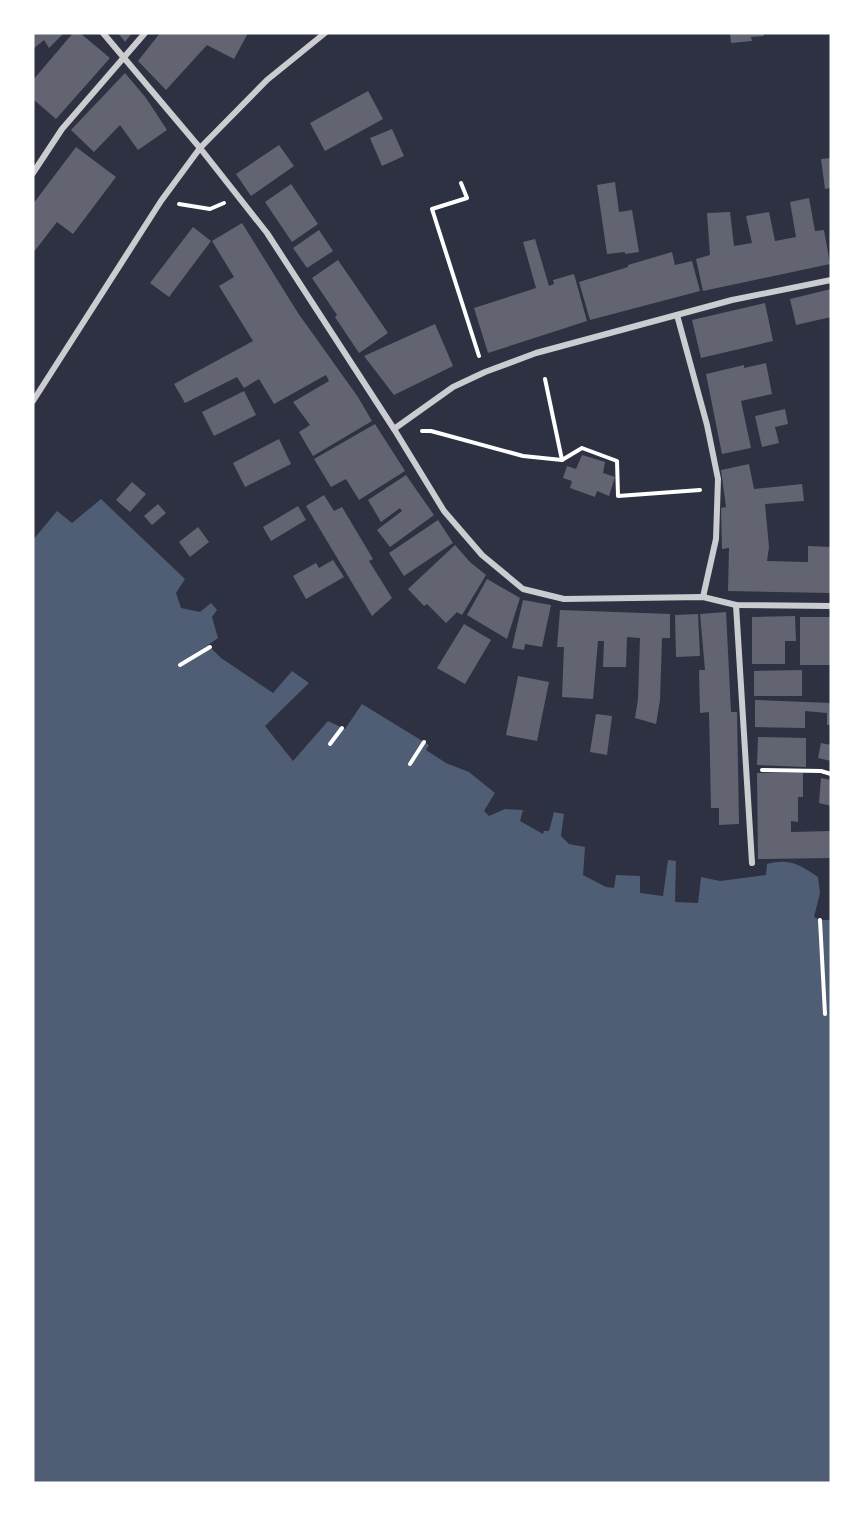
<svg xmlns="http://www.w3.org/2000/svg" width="864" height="1516" viewBox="0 0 864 1516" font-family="'DejaVu Sans',sans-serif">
  <rect width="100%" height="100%" fill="#2d3142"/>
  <path fill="#4f5d75" d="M101,499L185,579L176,593L181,608L200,612L211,603L217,610L212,617L218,638L208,645L221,658L273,693L292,671L309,683L265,726L293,761L328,721L345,729L362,704L429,745L426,750L446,763L469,772L495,793L484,811L489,816L505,809L523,810L520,821L543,834L544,831H549L554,812L564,814L561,836L569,844L585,847L583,875L606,887L614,888L616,875L640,876V893L663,896L668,860L676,861L675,902L698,903L701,877L720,881L766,875L767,864C790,858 800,865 818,877L820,893L814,917L820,920H831V1483H33V540L57,511L72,523Z"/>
  <g fill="#626471">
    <polygon points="33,33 64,33 49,48 44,40 33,49"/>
    <polygon points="73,33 80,33 110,58 56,119 33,99 33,80"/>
    <polygon points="118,33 132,33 125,42"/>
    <polygon points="160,33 248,33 234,59 207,45 166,90 138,61"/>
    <polygon points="730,33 763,33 764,36 751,37 752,41 731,43"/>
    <polygon points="125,73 146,98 167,130 138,150 120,125 94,152 71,130"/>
    <polygon points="368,91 383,119 325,151 310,123"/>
    <polygon points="392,129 404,156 382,166 370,138"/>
    <polygon points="279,145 294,166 251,196 236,174"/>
    <polygon points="76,147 116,177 73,234 57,222 33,253 33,204"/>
    <polygon points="831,158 831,188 825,189 821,159"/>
    <polygon points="615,182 619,212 632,210 639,252 625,254 625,252 607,254 597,185"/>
    <polygon points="291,184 318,224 292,242 265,202"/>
    <polygon points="809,198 815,231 824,230 830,264 703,291 696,259 710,255 707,213 730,212 734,246 752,243 746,216 769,212 775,241 796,237 790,202"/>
    <polygon points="242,223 298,313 358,397 372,421 313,456 299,432 310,425 293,402 329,381 326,375 274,404 259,379 244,388 237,377 185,403 174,384 253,341 219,286 234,277 212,241"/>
    <polygon points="193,227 211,241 169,297 150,283"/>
    <polygon points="319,230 333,251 307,268 293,248"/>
    <polygon points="535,239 549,286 554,284 553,280 574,274 587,321 488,353 474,308 536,288 523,242"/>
    <polygon points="672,252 675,265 692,261 700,291 590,320 579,282 628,267 628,265"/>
    <polygon points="338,260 388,333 359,353 335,317 337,315 312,278"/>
    <polygon points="831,289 831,317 796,325 790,299"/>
    <polygon points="765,303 773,341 701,358 692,320"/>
    <polygon points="435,324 453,366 394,395 364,356"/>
    <polygon points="766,363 772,394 741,401 751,448 722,454 706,374 744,365 744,368"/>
    <polygon points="244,391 256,415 214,436 202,412"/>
    <polygon points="785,409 788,424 775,427 779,443 762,447 755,416"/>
    <polygon points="375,424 405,471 359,500 346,479 331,487 314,459"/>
    <polygon points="279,439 291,464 245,487 233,463"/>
    <polygon points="582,455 605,462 603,473 615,477 609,496 597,491 595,497 570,488 572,481 563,478 567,466 576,469"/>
    <polygon points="749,464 754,489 802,484 804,501 765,504 769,547 767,561 808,562 808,546 831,547 831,593 728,591 729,548 722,549 721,508 726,507 721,470"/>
    <polygon points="406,475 434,515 390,547 377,530 402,511 400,508 381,522 368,500"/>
    <polygon points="132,482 146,494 130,512 116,500"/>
    <polygon points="324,495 334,511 342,507 373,559 369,561 392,598 372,616 306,506"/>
    <polygon points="158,504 166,513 152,525 144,516"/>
    <polygon points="298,506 306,520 271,541 263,527"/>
    <polygon points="438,520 453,543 404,576 389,553"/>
    <polygon points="198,527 209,542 190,557 179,542"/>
    <polygon points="455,545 470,562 486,575 462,615 457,612 446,623 427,604 424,606 408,589"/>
    <polygon points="333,560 344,577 306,599 293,576 316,563 319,568"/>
    <polygon points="487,579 520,598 507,639 467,615"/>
    <polygon points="523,600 551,605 542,647 525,644 524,650 512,648"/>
    <polygon points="560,610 670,614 670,638 662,638 660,700 656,724 635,718 638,699 640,638 627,637 626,667 603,667 604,641 598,641 593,699 562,697 564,647 557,647"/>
    <polygon points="726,612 731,712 737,712 739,824 719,825 719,808 711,808 709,712 700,713 699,670 705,670 700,614"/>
    <polygon points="698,614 700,656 676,657 675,615"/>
    <polygon points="795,616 796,641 785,641 785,664 752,664 752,617"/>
    <rect x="800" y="617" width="31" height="48"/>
    <polygon points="464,624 491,640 465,684 437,668"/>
    <polygon points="802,670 802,696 754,696 754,671"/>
    <polygon points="518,676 549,682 537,741 506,735"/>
    <polygon points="755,700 831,703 831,725 827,725 827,713 805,711 805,728 755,727"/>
    <polygon points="596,714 612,716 607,755 590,752"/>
    <polygon points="758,737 806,738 806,767 757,765"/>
    <polygon points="821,743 831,745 831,761 818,758"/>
    <polygon points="757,773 803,773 803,797 798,797 798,822 791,821 791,832 831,831 831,858 758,859"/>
    <polygon points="821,778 831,780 831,806 819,803"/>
  </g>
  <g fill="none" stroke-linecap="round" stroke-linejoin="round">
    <g stroke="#fff" stroke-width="4">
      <polyline points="461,183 467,198 432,209 479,356"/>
      <polyline points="179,204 210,209 224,203"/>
      <polyline points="545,379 562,460"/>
      <polyline points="422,431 431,431 523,456 562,460 582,448 617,461 618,496 700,490"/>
      <polyline points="180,665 210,647"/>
      <polyline points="330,744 342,728"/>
      <polyline points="410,764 424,742"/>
      <polyline points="762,770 821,771 831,774"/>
      <polyline points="820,920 825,1014"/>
    </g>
    <g stroke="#caccd0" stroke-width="6">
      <polyline points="103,33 200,148 267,233 394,429 444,511 482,555 523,589 564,599 703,597 736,605 831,606"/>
      <polyline points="33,173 62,129 145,33"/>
      <polyline points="677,315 707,425 718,479 716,539 703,597"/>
      <polyline points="33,401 161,201 200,148 267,80 325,33"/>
      <polyline points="394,429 453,387 485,372 536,353 732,300 831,280"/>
      <polyline points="736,605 752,863"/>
    </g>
  </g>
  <rect width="864" height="1516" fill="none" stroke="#ffffff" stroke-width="69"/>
</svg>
